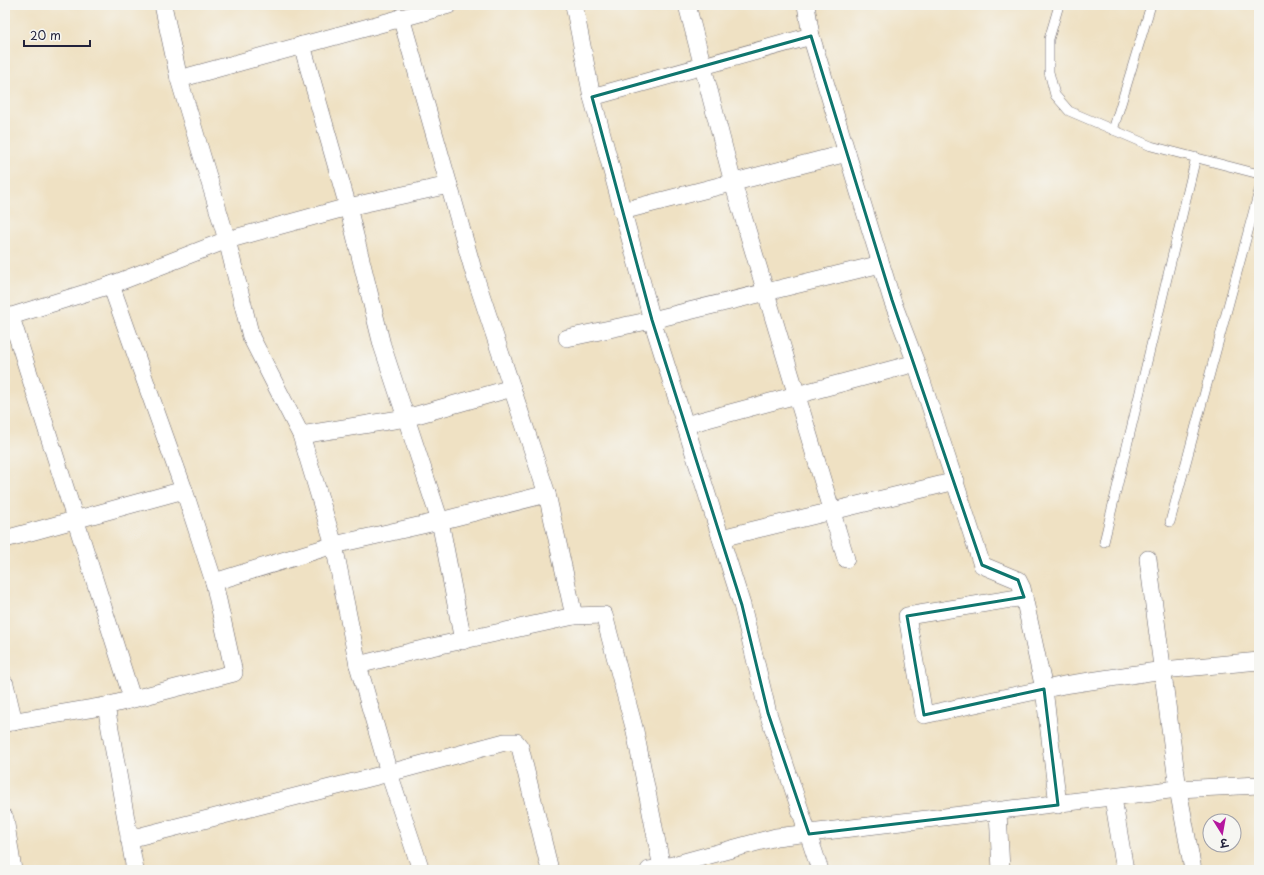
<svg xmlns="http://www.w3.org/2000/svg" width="1264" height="875" viewBox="0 0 1264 875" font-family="'Playpen Sans','Playpen Sans Deva',sans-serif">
  <rect width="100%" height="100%" fill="#f6f6f2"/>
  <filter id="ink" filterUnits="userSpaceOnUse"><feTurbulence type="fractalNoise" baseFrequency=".025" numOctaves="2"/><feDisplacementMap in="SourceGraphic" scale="8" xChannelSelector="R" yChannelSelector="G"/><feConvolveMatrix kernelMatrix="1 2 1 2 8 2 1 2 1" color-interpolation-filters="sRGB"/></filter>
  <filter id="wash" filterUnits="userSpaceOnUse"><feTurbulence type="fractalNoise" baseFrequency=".012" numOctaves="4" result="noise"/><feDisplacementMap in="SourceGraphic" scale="16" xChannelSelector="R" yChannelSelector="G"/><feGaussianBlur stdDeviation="0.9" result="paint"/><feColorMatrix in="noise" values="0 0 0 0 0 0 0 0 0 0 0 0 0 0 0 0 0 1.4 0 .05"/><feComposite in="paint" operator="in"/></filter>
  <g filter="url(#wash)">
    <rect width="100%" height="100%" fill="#efe1c3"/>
  </g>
  <g filter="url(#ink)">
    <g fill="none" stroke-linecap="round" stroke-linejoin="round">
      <g stroke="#6a656b" stroke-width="10">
        <g id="service">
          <polyline points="1059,5 1049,39 1049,72 1055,95 1069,111 1151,146 1259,174"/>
          <polyline points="1113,130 1151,5"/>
          <polyline points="1170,522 1259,191"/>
          <polyline points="1104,542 1196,157"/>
        </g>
      </g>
      <g stroke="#6a656b" stroke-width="18">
        <g id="minor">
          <polyline points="163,5 179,79 227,240 251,337 301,435 334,545 358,665 389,773 421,870"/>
          <polyline points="574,5 592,97"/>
          <polyline points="687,5 733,183 846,559"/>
          <polyline points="806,5 811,36 892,300 916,363 982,565 1018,580 1022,588 1044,689 1058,805"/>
          <polyline points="401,17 474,273 547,494 574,616 604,615 635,731 662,868"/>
          <polyline points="811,36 592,97 652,320 742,605 768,713 820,870"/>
          <polyline points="302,45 348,207 382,345 440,521 463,641"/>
          <polyline points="179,79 449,5"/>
          <polyline points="622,211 847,153"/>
          <polyline points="111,285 227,240 348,207 449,185"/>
          <polyline points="11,317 132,698"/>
          <polyline points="5,318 111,285 184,490 214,582 234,673 106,706 135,870"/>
          <polyline points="567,338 652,320 881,264"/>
          <polyline points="685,425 916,363"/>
          <polyline points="301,435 406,418 512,388"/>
          <polyline points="721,538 956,481"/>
          <polyline points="5,539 184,490"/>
          <polyline points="1148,559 1178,789 1193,870"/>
          <polyline points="214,582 334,545 440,521 547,494"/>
          <polyline points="1024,597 907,616 924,715 1064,685 1163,670 1259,661"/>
          <polyline points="358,665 418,650 574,616"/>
          <polyline points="5,684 14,722"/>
          <polyline points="5,723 106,706"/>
          <polyline points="1113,798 1125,870"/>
          <polyline points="998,812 1001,870"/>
          <polyline points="5,818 13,870"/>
          <polyline points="129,839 389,773 505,742 516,742 520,747 550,870"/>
          <polyline points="649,870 662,868 776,837 1178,789 1259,785"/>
        </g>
      </g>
      <use href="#service" stroke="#fff" stroke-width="9"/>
      <use href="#minor" stroke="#fff" stroke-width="17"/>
    </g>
  </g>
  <path fill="none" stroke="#0f766e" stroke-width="3" stroke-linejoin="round" d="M811,36L892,300L982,565L1018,580L1024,597L907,616L924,715L1044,689L1058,805L809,834L768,713L742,605L652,320L592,97Z"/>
  <rect width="1264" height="875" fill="none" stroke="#f6f6f2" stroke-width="20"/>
  <g transform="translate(1222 833) rotate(169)"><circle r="19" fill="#f6f6f2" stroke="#a1a1a9"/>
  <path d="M0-3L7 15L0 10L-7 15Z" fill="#b5179e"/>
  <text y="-6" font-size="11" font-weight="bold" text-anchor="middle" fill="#22223b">उ</text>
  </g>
  <path d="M24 40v6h66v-6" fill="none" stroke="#22223b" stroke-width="2"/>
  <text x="30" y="40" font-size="12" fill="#22223b" stroke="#f6f6f2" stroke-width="3" paint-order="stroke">20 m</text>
</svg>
